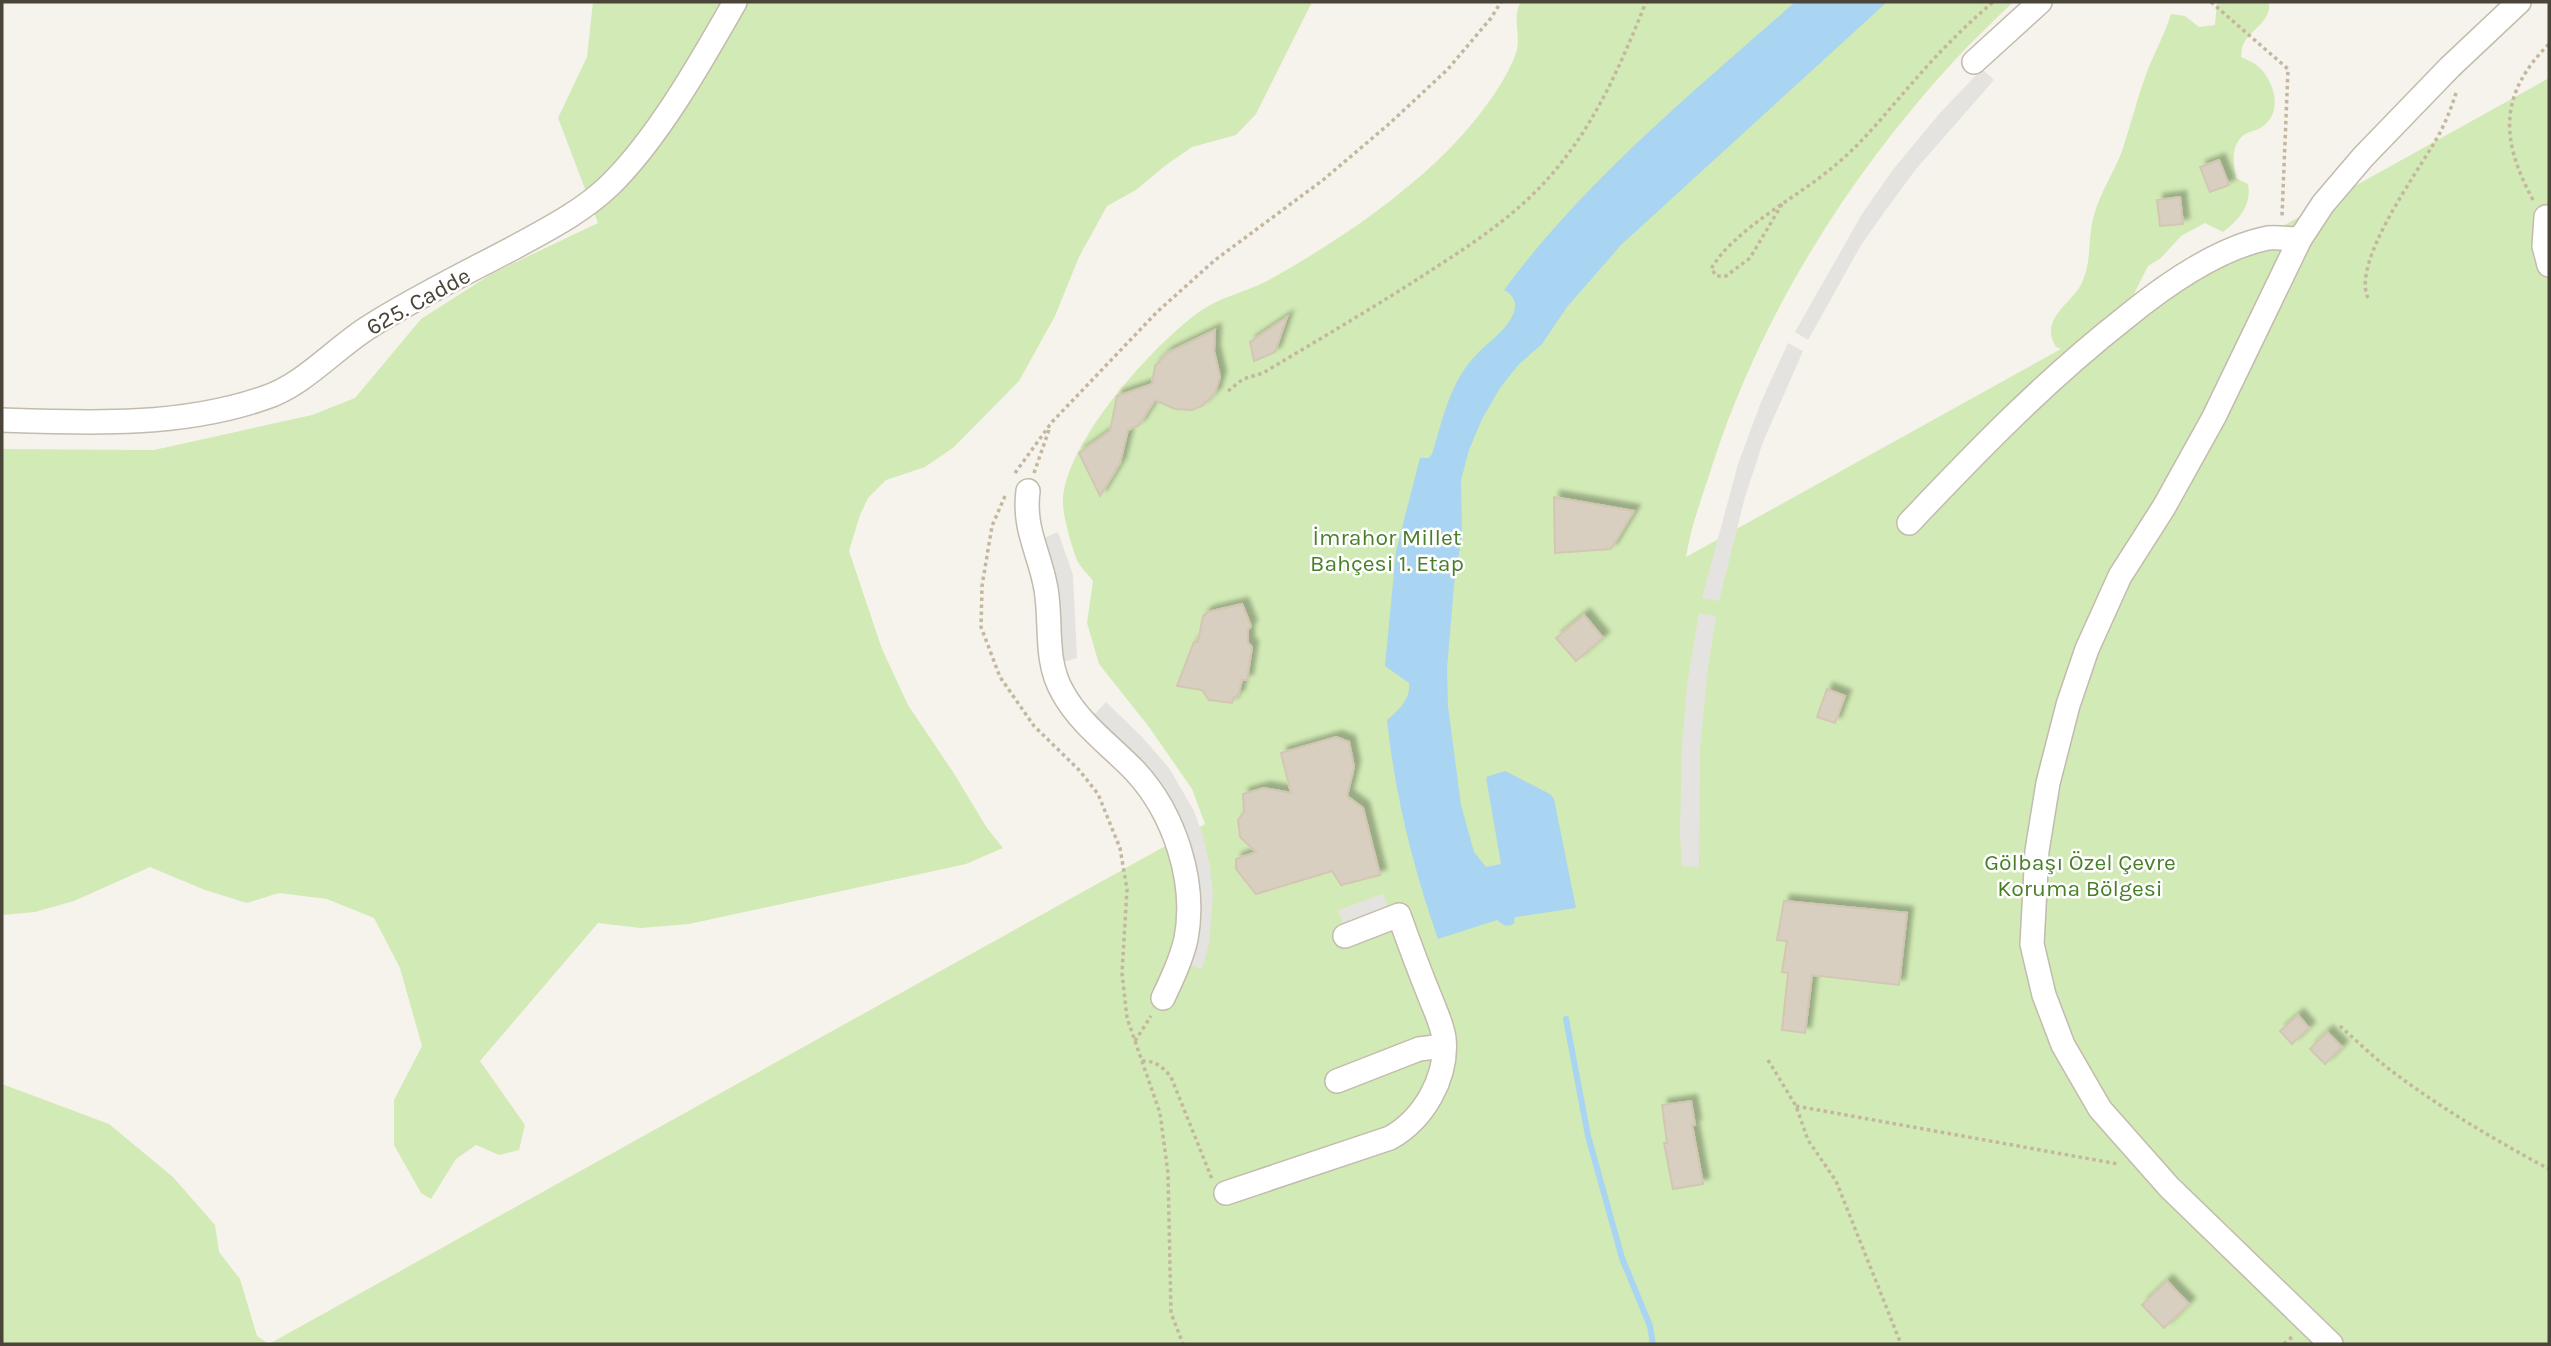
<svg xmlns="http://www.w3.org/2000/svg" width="2551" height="1346" viewBox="0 0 2551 1346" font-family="Karla,sans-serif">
  <defs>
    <filter id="shadow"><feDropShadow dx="6" dy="-6" stdDeviation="2" flood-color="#0004"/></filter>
  </defs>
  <rect width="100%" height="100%" fill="#f6f3ec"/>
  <g fill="#d2eab5">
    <polygon points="593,2 1312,2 1256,114 1236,135 1192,147 1166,165 1136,190 1107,206 1079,257 1055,316 1019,381 954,447 925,467 886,480 868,498 860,515 849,551 882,649 908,705 953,772 987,828 1003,848 966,864 689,924 641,928 598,923 480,1061 525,1125 519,1150 499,1155 476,1145 456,1159 431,1199 421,1193 394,1145 394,1100 422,1046 400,968 374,918 327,899 279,893 247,903 205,890 150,867 74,901 35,912 2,915 2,449 154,450 312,415 355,398 421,319 493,273 598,223 558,118 587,57"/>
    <path d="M1521,2H2013C1993,22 1972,41 1953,62C1848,177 1763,312 1714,460C1704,492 1691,525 1686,557L2061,349L2056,347C2040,321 2066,307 2079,288C2093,265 2087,239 2094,215C2100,193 2114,172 2122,151C2131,124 2138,95 2148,69C2156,50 2165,33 2171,14L2185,16L2199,27L2215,25L2217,2H2269C2272,22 2249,30 2243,45C2241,49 2242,53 2241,57C2247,60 2255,63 2260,68C2275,83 2283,113 2262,127C2254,132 2245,131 2239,140C2231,151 2234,165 2236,178L2248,184C2252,205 2239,220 2223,232L2205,223L2181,236L2161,258L2148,266L2128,306L2119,317L2549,78V1344H2V1084L109,1124L173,1177L215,1225L219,1252L240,1279L257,1336L269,1344L1205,824L1192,789L1149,727L1099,664L1087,623L1093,581C1088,574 1080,567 1077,560C1072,547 1063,517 1063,503C1062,445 1156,341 1202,310C1221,297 1245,292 1265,282C1327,248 1387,208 1438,160C1465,135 1504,88 1516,53C1522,37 1511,17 1521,2Z"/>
  </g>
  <g fill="#e5e3e0">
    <polygon points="1982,69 1994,80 1916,169 1885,211 1861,245 1808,340 1795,332 1862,214 1892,171 1940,113"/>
    <polygon points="1788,343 1803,351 1763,442 1745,497 1719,601 1702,598 1738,464 1761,402"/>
    <polygon points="1058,532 1073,575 1077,658 1060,663 1042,539"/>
    <polygon points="1699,613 1716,616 1708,668 1700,749 1699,867 1682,866 1680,834 1682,744 1687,685"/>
    <polygon points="1106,702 1142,737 1169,768 1194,811 1203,836 1210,866 1213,895 1209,944 1202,969 1187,964 1192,873 1092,717"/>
    <polygon points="1383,894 1389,909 1344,926 1338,910"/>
  </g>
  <path fill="#a9d4f2" d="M1795,2H1887L1621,245L1567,307L1542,344L1519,364L1500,388L1482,419L1469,450L1461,480L1462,535L1454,585L1447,669L1448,706L1461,805L1474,852L1486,867L1501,864L1486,777L1505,771L1550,794L1554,799L1576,908L1515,917L1514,923C1507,928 1503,925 1497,920L1438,939C1413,867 1395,795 1387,720C1399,710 1411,699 1409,683L1385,666L1396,551L1420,458H1429L1432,454C1443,419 1450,381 1477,354C1489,341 1513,326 1515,307C1516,299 1510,293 1504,290C1585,180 1693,92 1795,2Z"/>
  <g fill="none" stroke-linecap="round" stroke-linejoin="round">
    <polyline stroke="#a9d4f2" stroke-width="6" points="1566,1019 1588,1136 1622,1258 1650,1326 1653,1344"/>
  </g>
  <g fill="#d8cfc1" stroke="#d3c7b4" stroke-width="2" filter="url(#shadow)">
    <polygon points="2219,160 2229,185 2210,192 2200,167"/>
    <polygon points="2180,197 2183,224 2160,226 2157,200"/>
    <polygon points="1287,317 1275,352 1254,361 1250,342"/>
    <polygon points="1215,330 1214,351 1220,377 1215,393 1202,406 1192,410 1175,409 1155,400 1139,425 1128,430 1120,463 1100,496 1079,453 1110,431 1117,396 1152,384 1155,366 1167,353"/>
    <polygon points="1554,497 1634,511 1611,549 1555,553"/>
    <polygon points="1242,604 1251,626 1248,630 1248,643 1252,647 1247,680 1242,680 1238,696 1234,697 1232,703 1209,700 1202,690 1177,686 1194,642 1198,642 1203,616 1208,612"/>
    <polygon points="1584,615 1603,638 1576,661 1556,638"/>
    <polygon points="1827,689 1845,696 1835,723 1817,717"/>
    <polygon points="1336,737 1349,742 1354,767 1347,796 1363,808 1380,875 1341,885 1332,871 1256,894 1236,869 1236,859 1256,852 1240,837 1238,820 1244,812 1243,794 1264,788 1291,793 1281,753"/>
    <polygon points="1784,901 1907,913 1899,985 1812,975 1805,1033 1782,1030 1788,973 1782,972 1787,941 1777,940"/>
    <polygon points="2298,1015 2309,1028 2292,1044 2280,1031"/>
    <polygon points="2327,1032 2342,1047 2325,1064 2310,1049"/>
    <polygon points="1691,1101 1695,1125 1692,1125 1703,1184 1673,1189 1664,1143 1667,1143 1662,1105"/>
    <polygon points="2167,1281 2189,1304 2164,1328 2142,1305"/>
  </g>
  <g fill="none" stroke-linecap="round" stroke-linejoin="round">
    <g stroke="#c2bbae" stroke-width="26">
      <g id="minor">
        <polyline points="1974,62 2040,2"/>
        <polyline points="2546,217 2544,246 2549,265"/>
        <path d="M2,420C88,423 181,427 264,398C304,385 334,349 369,327C416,297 468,272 517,246C550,228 583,211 610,185C658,138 702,60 735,2"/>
        <path d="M1028,491C1023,530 1040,553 1046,589C1052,624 1044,661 1063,693C1080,724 1111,746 1135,771C1174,813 1197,881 1186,939C1181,960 1172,979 1163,998"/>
        <path d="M1909,523C1978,450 2046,380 2125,318C2164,286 2218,248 2268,238C2278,237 2290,239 2300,239"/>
        <polyline points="1337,1081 1419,1049 1444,1046"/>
        <path d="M1226,1193L1390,1138C1424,1119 1448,1077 1444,1038C1442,1024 1435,1010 1430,997C1419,970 1409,943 1399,915L1345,936"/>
        <polyline points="2331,1344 2169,1187 2100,1109 2063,1045 2044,995 2032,944 2037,851 2048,783 2068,705 2087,649 2120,576 2164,507 2214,417 2300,239 2323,204 2363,157 2450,67 2519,2"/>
      </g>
    </g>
    <g stroke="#c4b79f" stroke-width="3.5" stroke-dasharray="3.5 3.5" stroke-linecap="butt">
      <polyline points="2211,2 2288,69 2282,216"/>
      <path d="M2533,200C2500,139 2499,94 2549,44"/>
      <path d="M1782,204L1750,258L1726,276H1717L1711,269C1734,229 1798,197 1833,167C1864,142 1888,110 1914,81C1938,53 1965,26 1993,2"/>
      <path d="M2368,298C2351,262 2418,172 2437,138C2445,124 2451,109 2456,93"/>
      <path d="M1228,391L1243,379L1263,373C1318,340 1373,308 1427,273C1472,244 1517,215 1552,174C1596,123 1621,64 1646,2"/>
      <polyline points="1015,473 1052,422 1157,312 1215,260 1323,180 1389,124 1448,69 1491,18 1501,2"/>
      <polyline points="1034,473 1050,427"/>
      <polyline points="1005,496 992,526 982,586 981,627 1000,677 1034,726 1079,770 1098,794 1120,848 1127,889 1122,973 1127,1018 1160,1113 1168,1173 1171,1313 1183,1344"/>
      <path d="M2340,1026C2357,1041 2374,1058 2393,1072C2442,1109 2495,1140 2549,1169"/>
      <polyline points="1135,1041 1151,1016"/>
      <polyline points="1768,1060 1796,1106 1808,1140 1836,1181 1901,1344"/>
      <path d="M1142,1061C1154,1060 1163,1067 1171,1077L1212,1179"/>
      <polyline points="1796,1106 2118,1164"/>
      <polyline points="2284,1344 2293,1336"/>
    </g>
    <use href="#minor" stroke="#fff" stroke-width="23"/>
  </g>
  <g text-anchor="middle" stroke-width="5" stroke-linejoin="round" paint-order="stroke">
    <g font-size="23" fill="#4b4439" stroke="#fff">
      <text transform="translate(418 301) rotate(-29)" y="8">625. Cadde</text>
    </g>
    <g font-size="23" fill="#4a7f2a" stroke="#fff">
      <text x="1387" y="545">İmrahor Millet<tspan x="1387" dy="26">Bahçesi 1. Etap</tspan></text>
      <text x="2080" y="870">Gölbaşı Özel Çevre<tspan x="2080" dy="26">Koruma Bölgesi</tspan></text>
    </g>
  </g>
  <rect width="2551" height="1346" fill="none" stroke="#4b4439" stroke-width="7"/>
</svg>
